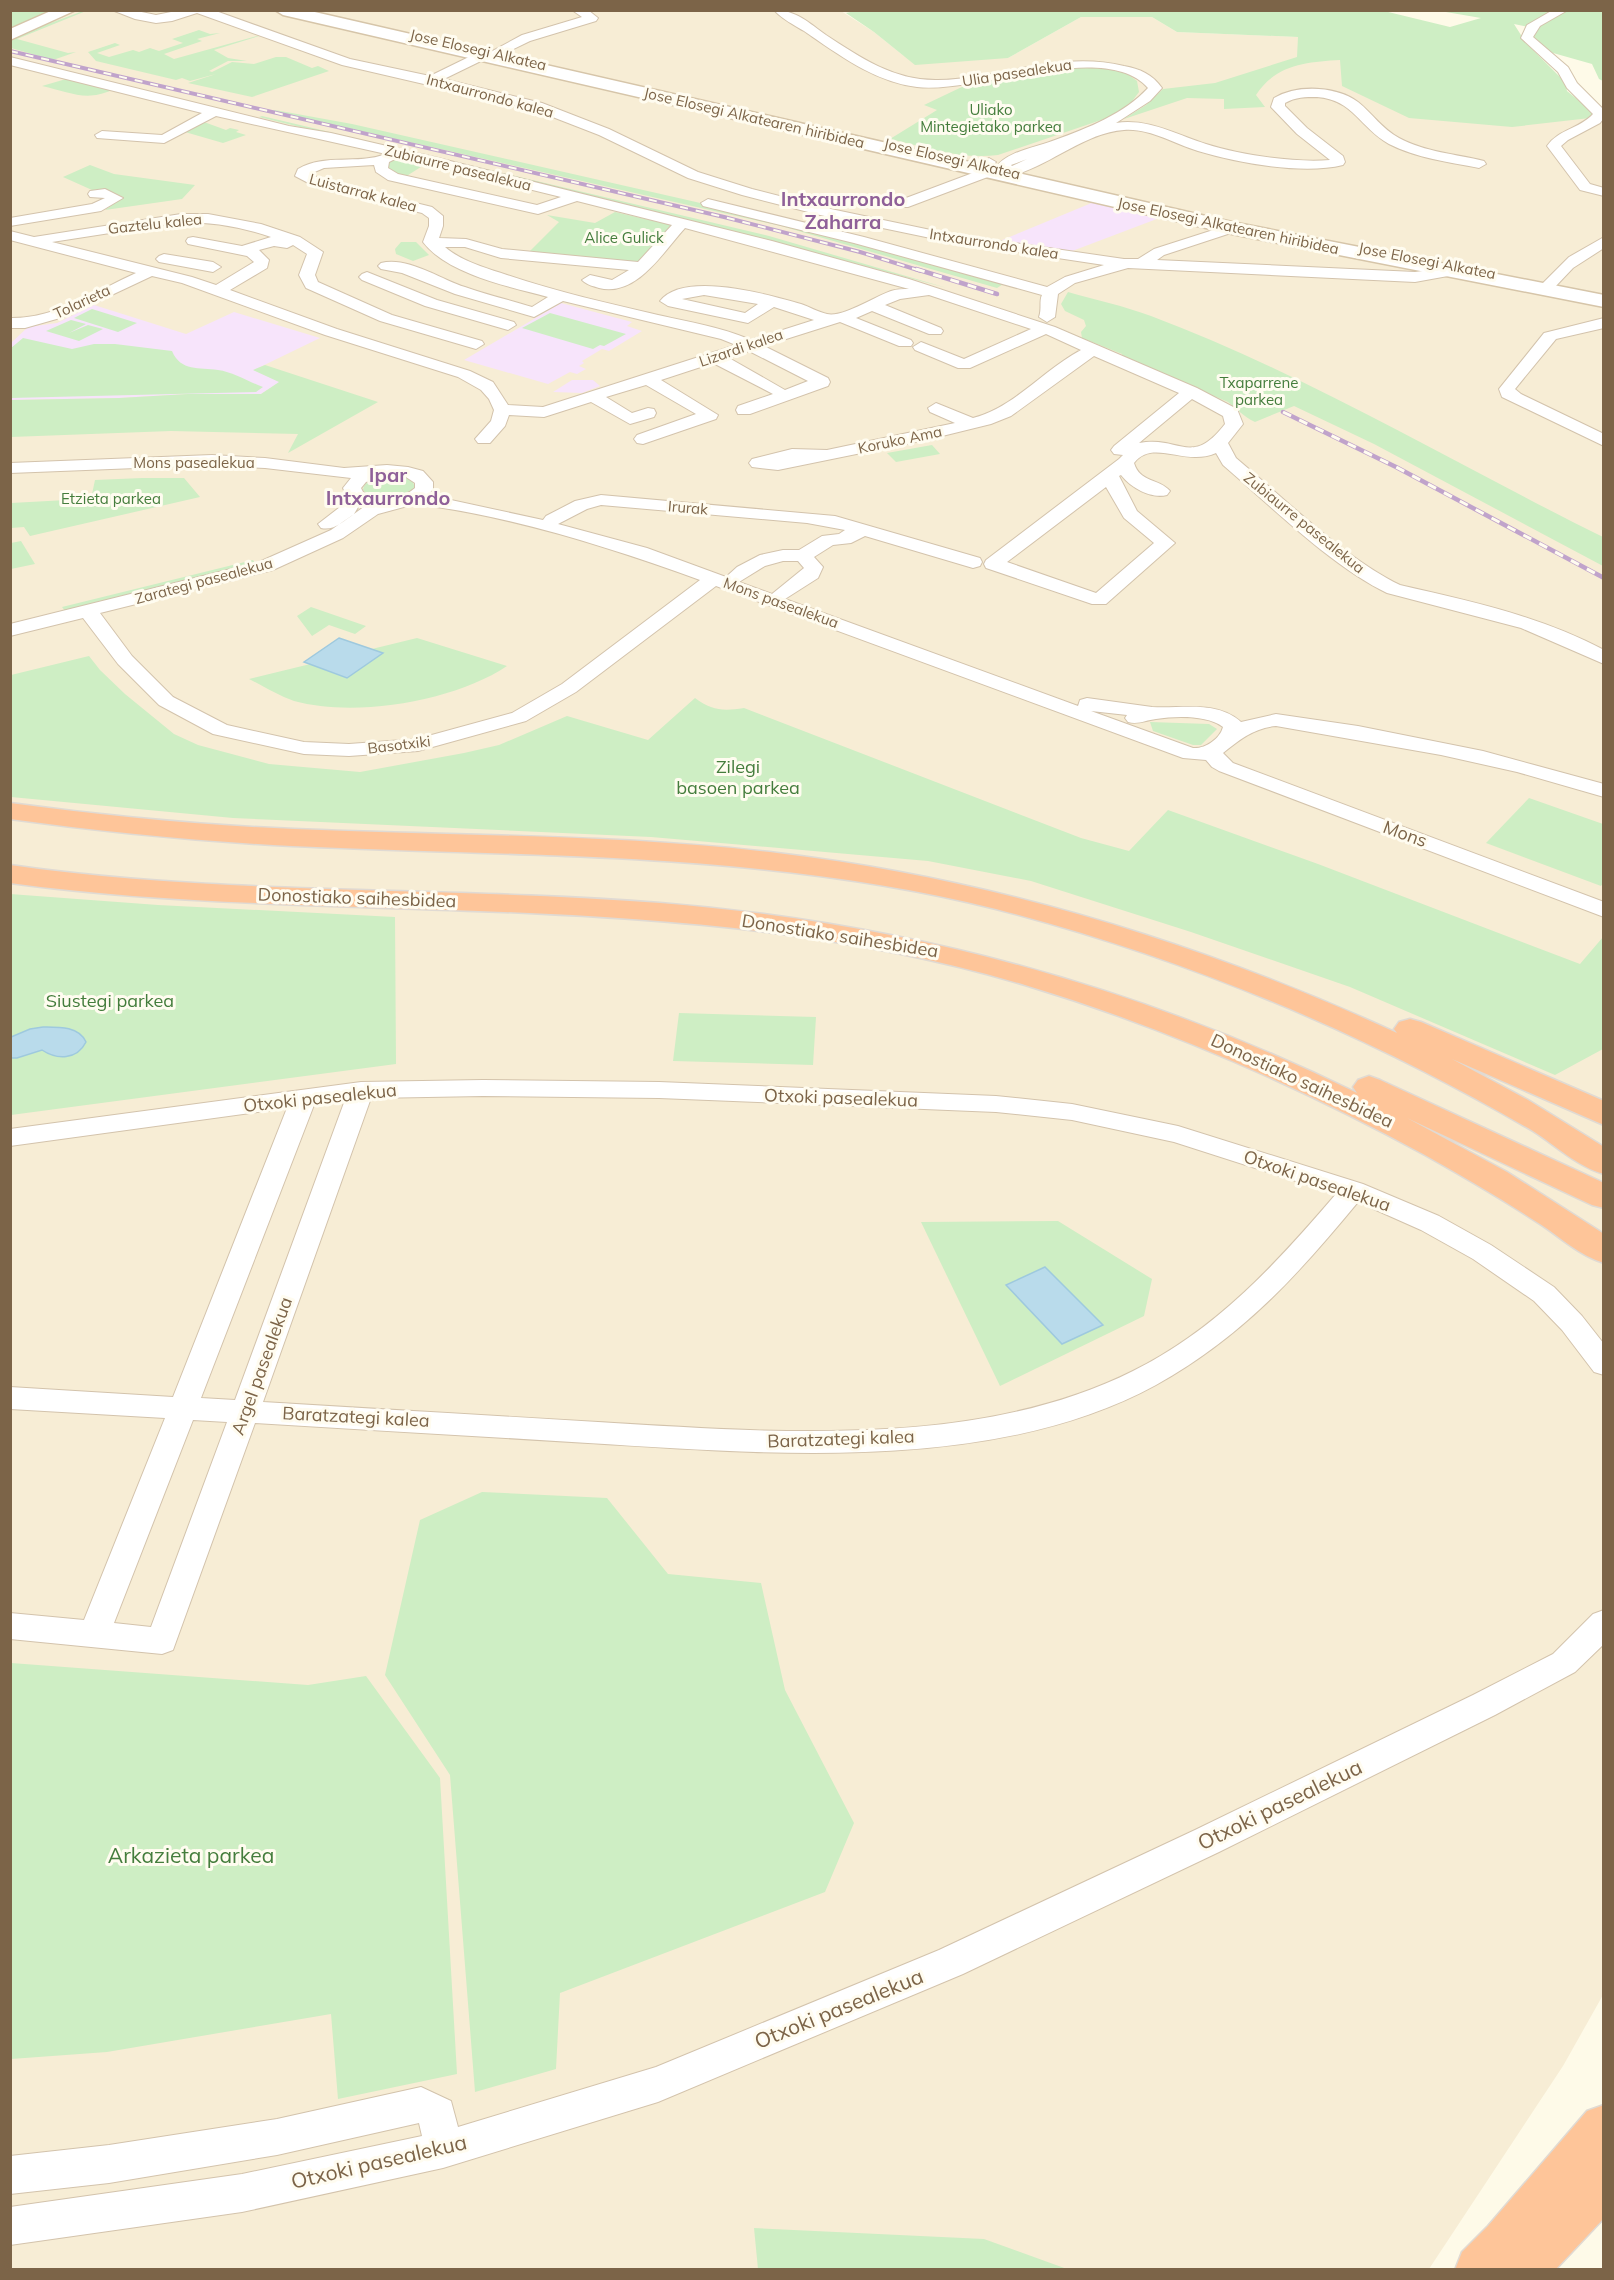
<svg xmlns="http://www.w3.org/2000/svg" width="1614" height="2280" viewBox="0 0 1614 2280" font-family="Mulish,sans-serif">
  <rect width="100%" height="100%" fill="#fefae8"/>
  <polygon fill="#f7edd5" points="11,11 841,11 874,32 904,56 1008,58 1081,17 1152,17 1177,32 1298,37 1341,60 1603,117 1603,1995 1563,2066 1429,2269 11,2270"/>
  <g fill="#f7e4fb">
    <polygon points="1094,202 1162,217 1067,253 995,243"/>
    <polygon points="561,303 632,322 627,326 642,331 609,351 602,349 582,361 584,363 579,366 586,369 577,374 570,372 548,384 464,360"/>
    <polygon points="94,305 186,334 234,312 320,338 254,370 280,382 261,394 188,394 119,398 11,400 11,343 28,327 57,323"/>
    <polygon points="572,380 593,380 600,386 582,393 553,392"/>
  </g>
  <g fill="#ceeec4">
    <polygon points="11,10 54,11 11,28"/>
    <path d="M859,10H1380L1450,27L1481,18L1440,11H1603V81L1599,79L1592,64L1546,51L1532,40L1534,28L1514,24L1526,43L1565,82L1567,91L1599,117L1512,127L1409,118L1342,86L1340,60C1307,62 1276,64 1256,95L1265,107L1224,109V99L1187,98L1124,119L1146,105L1163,89L1215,83L1297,57L1298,37L1177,32L1152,17H1081L1008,58L915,65L874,32L846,13Z"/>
    <polygon points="83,11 86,11 17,39 68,53 76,52 53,60 11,48 10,38"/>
    <polygon points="199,30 210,34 220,33 197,39 202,41 164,54 174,59 257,36 259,36 214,50 228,58 247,61 228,61 209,71 212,72 232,62 254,64 276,57 286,57 312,68 318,66 329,71 252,97 188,83 216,74 190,81 182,78 176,80 96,61 88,52 115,43 120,45 97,53 109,57 133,50 139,52 150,48 159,51 183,43 172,39"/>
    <path d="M1095,66L1126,73L1137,81L1139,92L1127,108L1110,117L998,155C962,160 925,147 890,139L937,110L924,105L966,85L1030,72Z"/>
    <path d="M66,79L112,90C86,102 69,92 42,86Z"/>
    <polygon points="275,110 352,124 696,202 790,225 1005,283 997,288 781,226 272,111"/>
    <polygon points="262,116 769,236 947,288 766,240 259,117"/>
    <polygon points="204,122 226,130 230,128 239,130 236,132 246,135 223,143 185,132"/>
    <polygon points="397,159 424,165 405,177 389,169 389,162"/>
    <polygon points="90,165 114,174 195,185 182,199 105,210 123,197 106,189 92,190 63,177"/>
    <polygon points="615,212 671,225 637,264 527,254 559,222 547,215 595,223"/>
    <polygon points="401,242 416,242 429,255 413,261 396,254 395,249"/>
    <path d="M1068,292C1096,300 1124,306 1151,316C1308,375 1453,463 1603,537V566L1374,444L1294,406L1255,422C1244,417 1237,409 1228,402L1123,358L1122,354L1082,338L1081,332L1086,326L1084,320L1065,311L1061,304Z"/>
    <polygon points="92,309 137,323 118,332 74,318"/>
    <polygon points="550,313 626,334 604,346 600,345 593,349 522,328"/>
    <polygon points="71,320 86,324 69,333 88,325 103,329 79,341 46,331"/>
    <path d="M23,338L72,349L94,344H115L172,351C181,372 199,367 218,370C233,372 249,382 263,387L256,392L11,398V348Z"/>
    <polygon points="265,365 378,402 288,453 298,434 171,431 11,437 11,400 119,398 188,394 261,394 279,382 253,370"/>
    <polygon points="932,445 940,454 896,462 887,453"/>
    <path d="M386,475L405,476L412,479L415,488C403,500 374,505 363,490C365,479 376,478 386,475Z"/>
    <polygon points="142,478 184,478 200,497 30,536 24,527 11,528 11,503 85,499 85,495 92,494 95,480"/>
    <polygon points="21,541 35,564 11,569 11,543"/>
    <polygon points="253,560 256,565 66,612 62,607"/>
    <polygon points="311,607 366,626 355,634 329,625 312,636 297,616"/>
    <path d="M417,638L507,666C455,701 356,718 294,701C279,696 263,686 249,679Z"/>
    <path d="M89,656L100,670L125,694L174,734L198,745L269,764L360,772L464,753L499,745L567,716L648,740L695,698C712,711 724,711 744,708L1081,838L1129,851L1168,810L1318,864L1580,964L1603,937V1049L1555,1075L1350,987L1191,932L1031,881L928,861L651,837L233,818L11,797V675Z"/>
    <polygon points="1150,722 1209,724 1217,729 1201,745 1193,745 1153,731"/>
    <polygon points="1529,798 1603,824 1604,882 1601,886 1486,843"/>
    <polygon points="10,894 158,905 395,917 396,1064 11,1115"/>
    <polygon points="679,1013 816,1017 813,1065 673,1061"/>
    <polygon points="1058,1221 1152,1279 1144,1316 1000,1386 921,1222"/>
    <polygon points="482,1492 607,1498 668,1574 761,1583 785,1690 854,1823 825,1892 560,1993 556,2069 475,2092 450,1775 385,1675 420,1520"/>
    <polygon points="11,1663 308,1685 366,1676 440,1778 457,2074 338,2099 331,2014 107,2052 11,2059"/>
    <polygon points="754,2228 984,2239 1067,2269 758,2269"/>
  </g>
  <g fill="#b9dbeb" stroke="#9ec9de" stroke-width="1.5">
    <polygon points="339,638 383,653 347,678 304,662"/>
    <path d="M43,1027C58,1027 79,1026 86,1042C77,1060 57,1060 42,1050L17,1058H11V1037L30,1029Z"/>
    <polygon points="1045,1267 1103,1325 1062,1344 1006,1285"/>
  </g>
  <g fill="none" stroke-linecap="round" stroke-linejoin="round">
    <g stroke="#d3c3ac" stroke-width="2">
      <g id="street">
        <path d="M112,10H132L156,15L181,10H213L350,59L430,76L477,53H485L487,56L485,59L444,79L542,103L609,129L698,172L752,189L826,208L945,233L1124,259H1138L1154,249L1232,224L1237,225L1239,228L1237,231L1164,255L1157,260L1415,272L1438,269L1445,263L1450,261L1458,266L1448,276L1415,282L1128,268L1075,283L1058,294L1055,317L1047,322L1039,317C1042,309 1039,301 1042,295L854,243L703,206L701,203L708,199L864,237L1047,287L1065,277L1104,265L945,241L820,215L742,195L688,178L599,135L532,109L342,65L197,13L172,21L156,23L135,19Z"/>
        <polygon points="572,10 588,10 598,18 596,21 530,41 497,57 489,57 487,54 522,35 582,17"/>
        <path d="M774,10C796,10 809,23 826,35C861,58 895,81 938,80C1002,79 1059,50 1124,66C1140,69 1152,74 1162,88L1150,101L1116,123C1148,118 1177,135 1206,144C1241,155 1294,163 1330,160L1297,134L1271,107L1274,98C1297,84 1337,86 1358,102C1373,114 1382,129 1399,138C1425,152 1456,154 1484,161L1486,164L1479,168C1449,162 1416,158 1389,144C1360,128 1354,100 1317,97C1305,97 1296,97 1285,103V106L1307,128L1343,156L1345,162L1343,165C1303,175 1238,163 1198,151C1174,144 1150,128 1124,130C1083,133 1049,167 1010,176L1005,175L997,166C1008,151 1038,147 1055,140C1088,128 1124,114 1148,88C1106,39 976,94 917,87C875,82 839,55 804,31C794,25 782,19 774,10ZM1027,159L1012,166L1011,165Z"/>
        <path d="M1553,10H1568L1540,26L1533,37L1568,67L1577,83L1604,110V118L1600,123L1568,140L1561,146L1590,184L1604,188V196L1580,190L1547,146C1559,129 1579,129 1593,114L1567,88L1558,72L1521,38L1527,25Z"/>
        <path d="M10,57L289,126L331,133L434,157L772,241L909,279L1055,327L1197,388L1237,409L1243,424L1228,443L1236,458C1285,499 1344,558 1400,585C1470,601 1540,616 1604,650V664L1521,628L1387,593C1331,566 1271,506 1223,465L1216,453C1185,467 1153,438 1134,463C1140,483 1159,478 1170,491L1167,495C1151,499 1131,488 1121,475L1119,476L1137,511L1175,543L1106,604H1092L986,568L984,564L986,560L1119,459L1123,455L1114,454L1111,450L1114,446L1179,393L1094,356L1011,416L991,424L930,439L778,470L752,467L749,463L752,459L792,449L827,450L955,423L930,412L928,408L936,403L973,418C1015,407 1043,370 1081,350L1046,334L970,368H958L915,350L913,347L921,342L964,359L1031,329L929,295L900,299L885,305L941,328L943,331L941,334H929L872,311L856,318L911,340L913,343L911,346H899L840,322L764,346L828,378L830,382L828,386L750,414H738L736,410L738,406L773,394L713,363L661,380L718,415L716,419L643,444L637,443L634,439L637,435L696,414L646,385L606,397L632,413L648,408L654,409L656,413L654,417L630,424L591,402L544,417L509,415L505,426L490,443H478L475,439L491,421L494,410L489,399L481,390L458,377L325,335L182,283L152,276L67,316L25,328H10V318C55,319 96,291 136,273L10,240V231L34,237L181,214H208L261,224L300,237L323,252L315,275L318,282L392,315L482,341L484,344L476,349L380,321L306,288L299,275L307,254L293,245L287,248L274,246L259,250L269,260L267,268L230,290L337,329L470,371L493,382L508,405L543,407L736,345L721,339L563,301L534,317L455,294L402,273L381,269L378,266L381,263C407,256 440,279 465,287C487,295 510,300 532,307L548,297C510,287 447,274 423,242L429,226V218L422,213L316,187L295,176L298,169C326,153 357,165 386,154L216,116L164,143L97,138L95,135L102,131L162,135L202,113L10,65ZM399,157L561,197L537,205L398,174L388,168L389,162ZM374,165L376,172L388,180L538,214L577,201L672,225L638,262L502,249L466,239L439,238L443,226V216L432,207L326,181L310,174L324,168ZM181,222C212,222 242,227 271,237L242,246L193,237L188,238L186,241L188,244L247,256L254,262L216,285L192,277L52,242ZM685,228L909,289C903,289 897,289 891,291C876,296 842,318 827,314C818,312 810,307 801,304C770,295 684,270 660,301L668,306L748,323L774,307L814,320L751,340C721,327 689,322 658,315C607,303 557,292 507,275C486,268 461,261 445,247H465L501,258L629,270L612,280L590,275L582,280C587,285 593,286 599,288C637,297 663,252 685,228ZM704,295L758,304L745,313L682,299ZM749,351L808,381L785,390L729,358ZM1192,399L1223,416L1225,424C1191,468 1180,435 1139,443ZM1106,487L1124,518L1154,543L1096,593L1007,562Z"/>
        <polygon points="989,158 996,162 991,167 995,172 993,175 908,207 898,207 896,204 898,201 978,171 975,167"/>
        <polygon points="105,189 123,198 101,211 10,226 10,218 92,204 105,198 90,197 88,194 90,191"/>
        <polygon points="1604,237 1604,248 1573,268 1554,288 1544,288 1541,285 1569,257"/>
        <polygon points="164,254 213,262 221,267 213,272 159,262 156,259 159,256"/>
        <polygon points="367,272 437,300 514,322 516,325 508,330 425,306 362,280 359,277 362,274"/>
        <polygon points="1604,318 1604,328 1556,339 1515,389 1521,394 1604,434 1604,446 1502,397 1499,389 1544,333"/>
        <path d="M212,455L265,458L344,468L387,465L408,467L423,471L433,482V489L428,495L543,520L546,516L575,501L601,495L835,516L980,558L982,562L980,566L973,568L865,536L851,543L833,545L814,557L823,567L818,578L785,599L1078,706L1080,700L1087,698C1109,701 1130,704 1152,707C1181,709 1217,700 1241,722L1276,714L1358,726L1483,751L1604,784V797L1517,772L1441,755L1276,726C1254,728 1239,740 1223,753L1233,763L1604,902V917L1219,771L1212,767L1206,760L1183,758L716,586L576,692L526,721L418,751L349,756L304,754L213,734L159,705L118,664L83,618L10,636V624L259,562L331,530L354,514C344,521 334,531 321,528L318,524L340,507L346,495L343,488L351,478L265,468L212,465L10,473V463ZM387,475L406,477L415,483V488C400,501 380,502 363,492L361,488L366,482ZM360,504L365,506L354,514ZM415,504C512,516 608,547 700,580L562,684L512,713L417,739L349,744L304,742L227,725L173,697L132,656L100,613L273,570L343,538L378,514ZM601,505L807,523L845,530L839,534L822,536L799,550H783L760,555L737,567L726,577L647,548L558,524L587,509ZM783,561H798L804,568L772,594L739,582L765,566ZM1091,711L1127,715L1125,718L1128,722C1138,725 1146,720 1156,719C1176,716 1207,715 1223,727C1220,739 1205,749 1193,748Z"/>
        <path d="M483,1080L659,1082L996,1096L1072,1104L1178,1126L1363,1184L1439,1216L1491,1245L1554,1287L1582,1316L1604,1344V1375L1594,1372L1562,1330L1534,1301L1473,1259L1421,1230L1358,1202C1297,1276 1242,1337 1156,1385C994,1474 767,1454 588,1443C477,1436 366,1430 255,1423L173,1650L162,1654L10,1639V1613L84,1620L165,1418L10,1409V1387L173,1397L287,1108L10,1146V1129L361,1082ZM483,1096L659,1098L996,1112L1072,1120L1174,1142L1336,1194C1277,1263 1216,1330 1133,1371C976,1450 768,1432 598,1422C486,1415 374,1409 263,1402L371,1098ZM345,1100L235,1400L201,1398L314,1105ZM193,1420L227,1422L151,1627L114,1623Z"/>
        <polygon points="1604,1610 1604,1644 1575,1672 1495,1715 1219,1852 963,1974 658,2102 443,2168 242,2212 10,2245 10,2207 242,2174 422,2136 419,2123 277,2155 109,2183 10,2194 10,2156 109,2145 277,2119 421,2087 451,2101 458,2127 656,2067 939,1950 1195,1830 1473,1695 1553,1654 1593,1614"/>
      </g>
    </g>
    <g stroke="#d6c5a9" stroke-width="3">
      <g id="secondary">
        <polygon points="53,10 76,10 10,40 10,29"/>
        <polygon points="275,10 306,10 1232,222 1604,295 1604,307 1232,234 283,15"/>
      </g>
    </g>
    <g stroke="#e0dad3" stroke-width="3">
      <g id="highway">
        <path d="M10,803C105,816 199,825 294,829C455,836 617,834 777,853C993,879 1201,943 1397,1033L1394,1029L1399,1022L1410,1019L1421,1022L1604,1101V1125L1452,1059L1528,1100L1604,1147V1174C1578,1167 1555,1145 1533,1131C1497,1110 1460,1090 1423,1071C1288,1002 1143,947 996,909C765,851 528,857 292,846C198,841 104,832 10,819Z"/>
        <path d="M10,865C225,896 444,886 660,903C906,923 1135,985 1357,1093L1353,1087L1358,1080L1369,1076L1380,1080L1604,1183V1208L1592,1205L1407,1118L1507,1172L1604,1234V1263C1580,1256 1560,1237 1540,1224C1502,1199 1464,1177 1425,1155C1297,1085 1164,1027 1025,985C810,920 584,914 361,907C244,903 127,899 10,883Z"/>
        <polygon points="1604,2105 1604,2218 1555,2270 1455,2270 1462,2252 1488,2226 1587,2111"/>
      </g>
    </g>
    <use href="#street" fill="#fff" fill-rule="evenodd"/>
    <use href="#secondary" fill="#fff" fill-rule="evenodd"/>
    <use href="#highway" fill="#fec599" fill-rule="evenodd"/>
    <g stroke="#c0a3cb" stroke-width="4">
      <polyline id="rail-far1" points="10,51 724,217 860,252 921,271"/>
    </g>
    <g stroke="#c0a3cb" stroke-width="4.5">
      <g id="rail">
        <polyline points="916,269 997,294"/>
        <polyline points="1283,412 1396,467 1604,578"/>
      </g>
    </g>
    <use href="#rail-far1" stroke="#fffcf0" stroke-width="2" stroke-dasharray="8" stroke-linecap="butt"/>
    <use href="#rail" stroke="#fffcf0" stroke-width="3" stroke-dasharray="9" stroke-linecap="butt"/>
  </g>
  <g text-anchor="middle" stroke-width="6" stroke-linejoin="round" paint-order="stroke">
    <g font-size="15" fill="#7c6448" stroke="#fffcf0">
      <text transform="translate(478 50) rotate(13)" y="5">Jose Elosegi Alkatea</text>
      <text transform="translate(1017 73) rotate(-9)" y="5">Ulia pasealekua</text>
      <text transform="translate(490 96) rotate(15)" y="5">Intxaurrondo kalea</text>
      <text transform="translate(754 118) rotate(13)" y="5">Jose Elosegi Alkatearen hiribidea</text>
      <text transform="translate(952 159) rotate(13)" y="5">Jose Elosegi Alkatea</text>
      <text transform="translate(458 168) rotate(14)" y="5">Zubiaurre pasealekua</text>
      <text transform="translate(363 193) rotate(15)" y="5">Luistarrak kalea</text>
      <text transform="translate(155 224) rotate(-6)" y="5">Gaztelu kalea</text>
      <text transform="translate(1228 226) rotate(12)" y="5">Jose Elosegi Alkatearen hiribidea</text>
      <text transform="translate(994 244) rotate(9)" y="5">Intxaurrondo kalea</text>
      <text transform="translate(1427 261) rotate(11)" y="5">Jose Elosegi Alkatea</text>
      <text transform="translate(82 302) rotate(-25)" y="5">Tolarieta</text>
      <text transform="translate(741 348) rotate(-19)" y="5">Lizardi kalea</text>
      <text transform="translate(900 440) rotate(-12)" y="5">Koruko Ama</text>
      <text x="194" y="468">Mons pasealekua</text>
      <text transform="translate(688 508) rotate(5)" y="5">Irurak</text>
      <text transform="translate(1304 523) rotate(39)" y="5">Zubiaurre pasealekua</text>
      <text transform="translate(204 581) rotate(-15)" y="5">Zarategi pasealekua</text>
      <text transform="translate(781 603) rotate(20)" y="5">Mons pasealekua</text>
      <text transform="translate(399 745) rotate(-7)" y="5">Basotxiki</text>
    </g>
    <g font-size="15" fill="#447d3c" stroke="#fffcf0">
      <text x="991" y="115">Uliako<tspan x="991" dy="17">Mintegietako parkea</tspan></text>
      <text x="624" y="243">Alice Gulick</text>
      <text x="1259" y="388">Txaparrene<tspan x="1259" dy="17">parkea</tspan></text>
      <text x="111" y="504">Etzieta parkea</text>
    </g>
    <g font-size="18" fill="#447d3c" stroke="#fffcf0">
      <text x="738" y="773">Zilegi<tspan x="738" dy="21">basoen parkea</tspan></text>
      <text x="110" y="1007">Siustegi parkea</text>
    </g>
    <g font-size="18" fill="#7c6448" stroke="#fffcf0">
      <text transform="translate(1405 834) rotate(20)" y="6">Mons</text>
      <text transform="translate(357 898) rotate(2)" y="6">Donostiako saihesbidea</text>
      <text transform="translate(840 936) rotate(9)" y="6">Donostiako saihesbidea</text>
      <text transform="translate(1302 1081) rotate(25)" y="6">Donostiako saihesbidea</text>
      <text transform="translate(320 1098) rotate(-6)" y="6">Otxoki pasealekua</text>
      <text transform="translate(841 1098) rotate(2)" y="6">Otxoki pasealekua</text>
      <text transform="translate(1317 1181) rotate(19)" y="6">Otxoki pasealekua</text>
      <text transform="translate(262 1366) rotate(-70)" y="6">Argel pasealekua</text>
      <text transform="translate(356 1417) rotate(3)" y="6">Baratzategi kalea</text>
      <text transform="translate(841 1439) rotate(-2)" y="6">Baratzategi kalea</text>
    </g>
    <g font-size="20" font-weight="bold" fill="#8f6098" stroke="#fffcf0">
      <text x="843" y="206">Intxaurrondo<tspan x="843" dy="23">Zaharra</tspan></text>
      <text x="388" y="482">Ipar<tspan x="388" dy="23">Intxaurrondo</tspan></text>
    </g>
    <g font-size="21" fill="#7c6448" stroke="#fffcf0">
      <text transform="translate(1280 1805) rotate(-26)" y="7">Otxoki pasealekua</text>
      <text transform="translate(839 2009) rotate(-22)" y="7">Otxoki pasealekua</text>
      <text transform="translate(379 2162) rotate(-13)" y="7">Otxoki pasealekua</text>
    </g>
    <g font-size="21" fill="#447d3c" stroke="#fffcf0">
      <text x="191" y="1863">Arkazieta parkea</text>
    </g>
  </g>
  <rect width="1614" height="2280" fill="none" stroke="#7c6448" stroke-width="24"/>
</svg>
